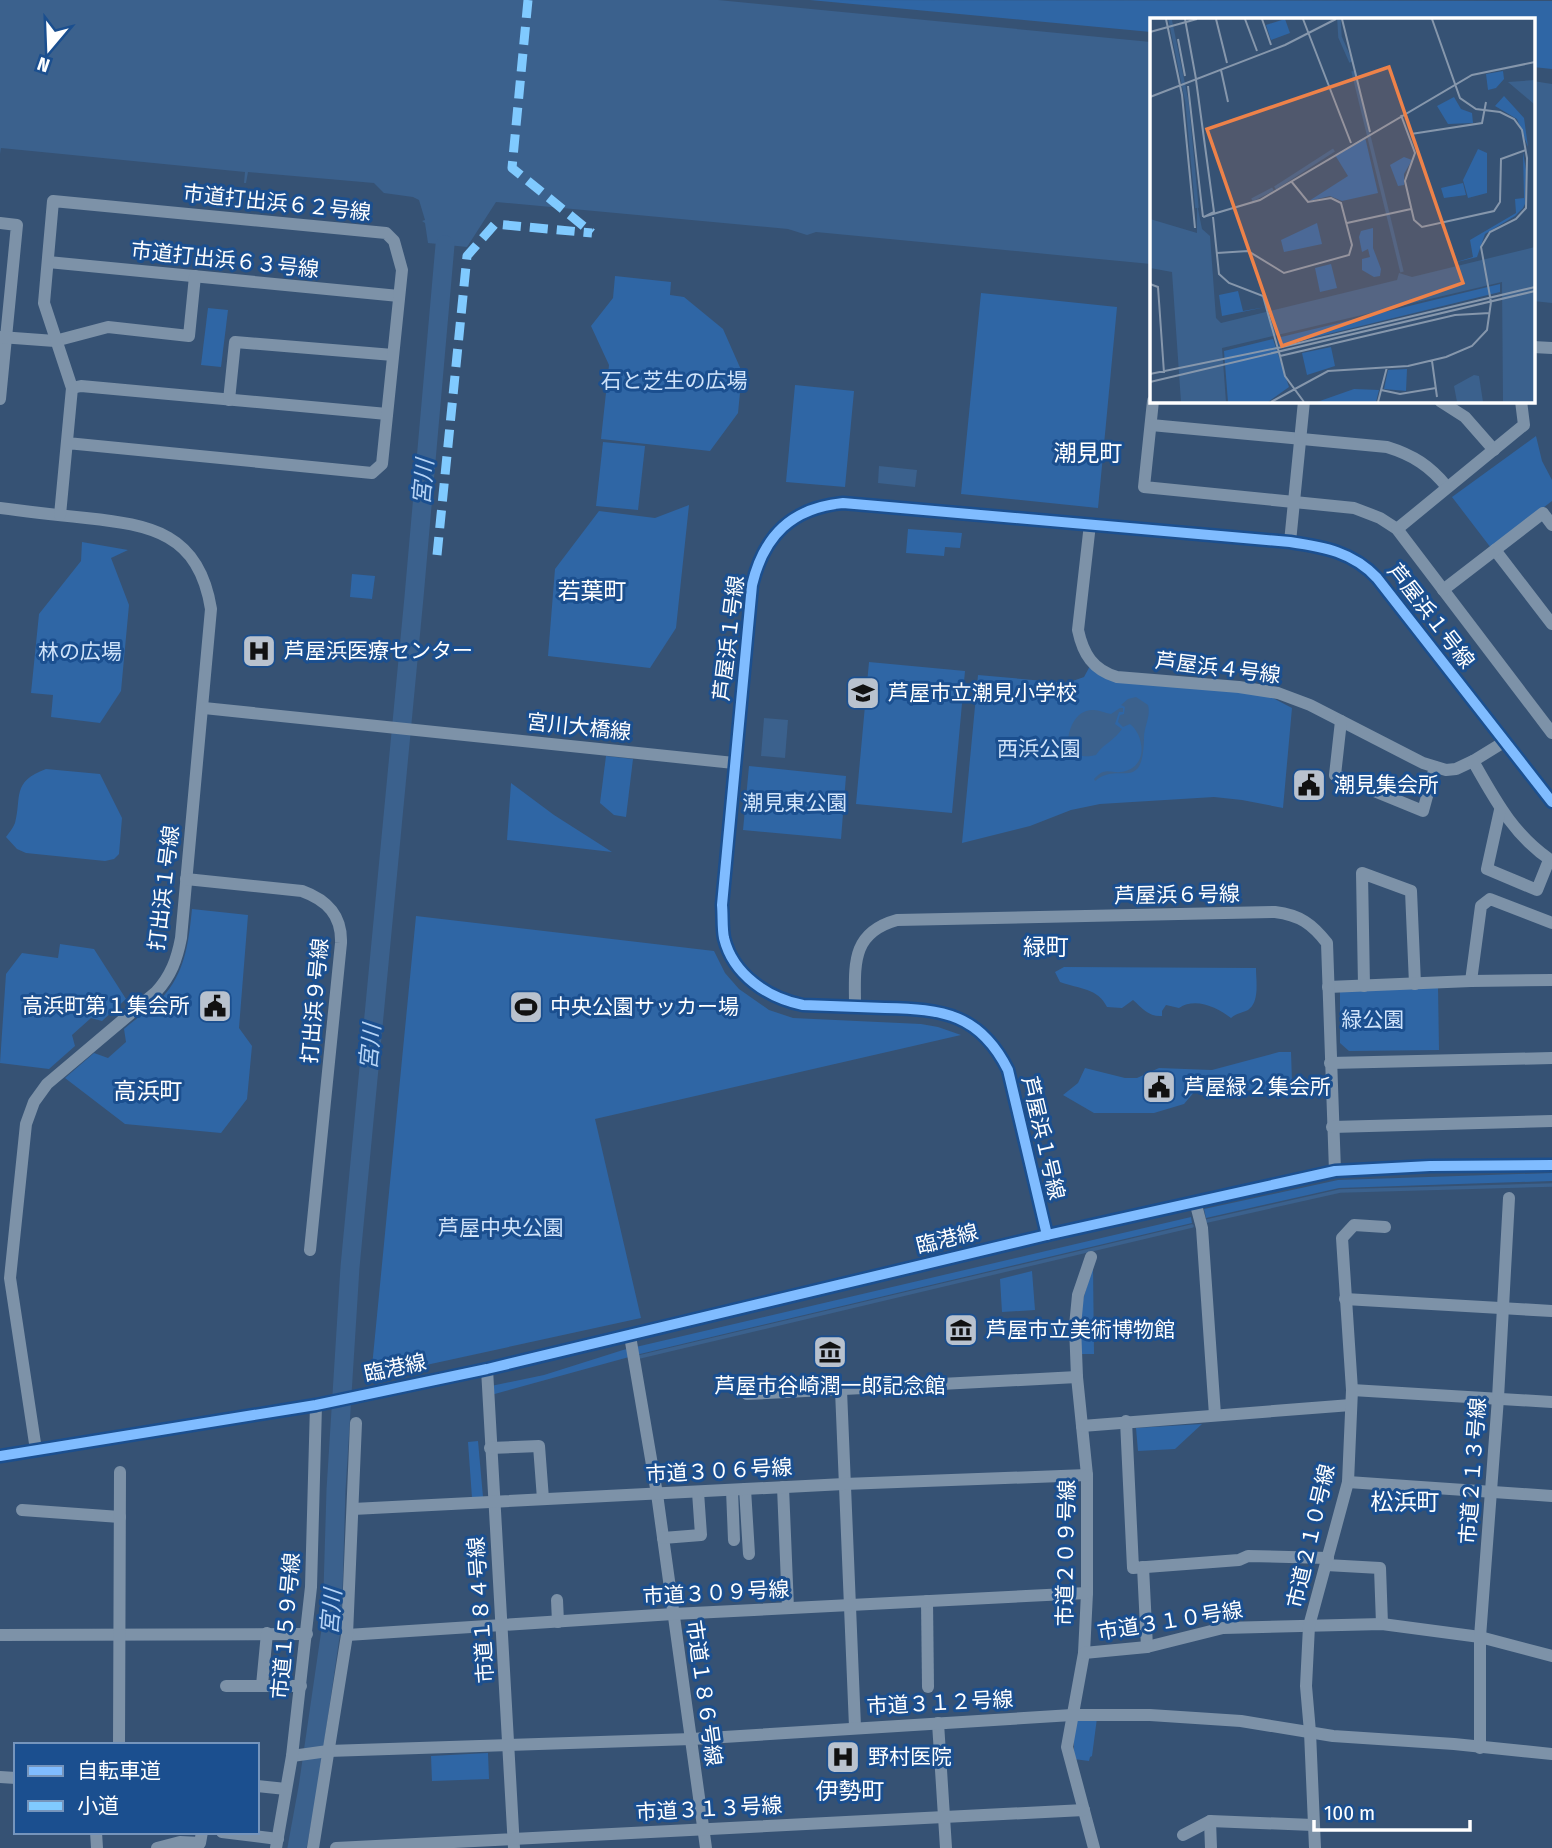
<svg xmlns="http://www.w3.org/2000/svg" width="1552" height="1848" viewBox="0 0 1552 1848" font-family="'Fira Sans Condensed','Noto Sans JP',sans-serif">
  <rect width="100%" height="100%" fill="#365274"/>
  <g fill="#2f66a5">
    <polygon points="810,0 1552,1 1552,69 1533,67 1533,19 1151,19 1151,32"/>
    <polygon points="615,276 671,282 670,295 684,297 723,329 742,372 738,413 710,451 601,439 609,365 591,326 613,298"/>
    <polygon points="981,293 1117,307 1098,508 961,494"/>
    <polygon points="208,308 228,310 221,367 201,365"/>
    <polygon points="795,385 854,391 845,487 786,482"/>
    <polygon points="1536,436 1542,461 1552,480 1552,501 1491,548 1452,497"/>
    <polygon points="603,442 645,446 638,510 596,506"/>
    <polygon points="689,505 676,628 650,668 548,656 555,569 599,511 655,518"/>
    <polygon points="908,529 962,533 960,548 945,547 944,556 906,553"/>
    <polygon points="82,542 128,550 111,558 129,605 121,691 100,723 51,717 53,695 31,693 39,614 81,561"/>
    <polygon points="352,574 375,576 372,599 350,597"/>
    <polygon points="869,662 965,671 952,813 856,804"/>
    <polygon points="1090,666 1100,675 1265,694 1292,708 1283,808 1242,800 1214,797 1100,804 1071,810 1030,826 962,843 978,675 1067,683 1084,677"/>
    <polygon points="606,756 633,759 626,817 614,815 600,803"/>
    <polygon points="749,766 846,776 841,839 743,830"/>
    <path d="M46,769L100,774L122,818L119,854L114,859L105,861L26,853L17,849L6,837C9,833 13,828 15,823C22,797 11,782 46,769Z"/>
    <polygon points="511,783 554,815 612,852 507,840"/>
    <path d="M192,909L248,915L239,1028L252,1046L247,1099L221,1133L125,1124L65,1078L94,1053L108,1058L126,1042L124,1029C137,1017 155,1007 166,993C186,969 189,938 192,909Z"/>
    <polygon points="416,916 714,951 725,973 739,989 769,1010 793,1018 921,1024 938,1027 961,1035 595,1119 641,1318 371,1377"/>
    <polygon points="60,944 94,949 126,999 102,1021 91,1018 72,1035 75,1046 49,1069 0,1063 6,974 22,953 58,958"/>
    <path d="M1064,967L1256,968C1256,981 1260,1002 1248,1010C1242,1013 1237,1013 1231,1018C1217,1007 1195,997 1179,1008L1166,1005L1162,1011V1016C1149,1017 1142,1008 1133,1000L1122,1008L1107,1007C1098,988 1079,989 1060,982L1055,972Z"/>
    <polygon points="1438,987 1439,1050 1349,1051 1340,1043 1340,990"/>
    <polygon points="1279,1052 1291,1052 1292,1082 1277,1084 1276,1090 1195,1091 1184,1104 1154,1113 1094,1113 1063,1095 1078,1083 1085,1068 1125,1078 1137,1078 1159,1068 1212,1070"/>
    <polygon points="1552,1173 1552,1181 1339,1188 1206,1218 1204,1209 1338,1180"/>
    <polygon points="1191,1217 1192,1223 640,1354 491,1395 491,1386 544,1375 623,1350"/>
    <polygon points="1093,1266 1094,1354 1081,1354 1080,1310"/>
    <polygon points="1032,1271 1035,1310 1002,1312 1000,1279"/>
    <polygon points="1202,1424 1175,1449 1138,1451 1136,1428"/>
    <polygon points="478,1441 483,1497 472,1498 468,1442"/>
    <polygon points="1097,1718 1092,1756 1090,1757 1089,1761 1074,1759 1074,1721"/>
    <polygon points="488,1753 489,1779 432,1781 431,1756"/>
  </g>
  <g fill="#3b618d">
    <polygon points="0,0 718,0 1151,42 1151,264 816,232 807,235 788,229 496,202 467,247 428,243 425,223 422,221 425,220 419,200 413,197 384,193 374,183 248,172 246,183 244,183 245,172 1,148 0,154"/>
    <polygon points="1533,81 1552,84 1552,303 1533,301"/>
    <polygon points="879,466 917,470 915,487 878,483"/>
    <path d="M1136,697L1148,705C1151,717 1144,726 1144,738C1143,795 1119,760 1095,781L1094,779C1097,776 1100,773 1103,772C1109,770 1115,773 1120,772C1135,771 1144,759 1141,744C1140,736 1136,729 1130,724L1123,727L1118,722L1120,715L1124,714L1125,707L1121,705L1128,699Z"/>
    <path d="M1120,708H1123V712H1119L1115,724L1122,729C1114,741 1103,744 1096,755C1084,758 1077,756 1068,748C1067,732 1074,709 1094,710C1099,710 1105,713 1111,714Z"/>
    <polygon points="764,718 788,720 785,758 761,756"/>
  </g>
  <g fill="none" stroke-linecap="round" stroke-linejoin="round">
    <g stroke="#3b618d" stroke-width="3.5">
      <polyline points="1207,1221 1340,1191 1552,1185"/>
      <polyline points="639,1357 1192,1226"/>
    </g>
    <polyline stroke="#3b618d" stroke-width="19" points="297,1848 308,1788 332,1623 336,1490 350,1267 414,597 445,245"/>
    <g stroke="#7d92a8" stroke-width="12">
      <polyline points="0,223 17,225 0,399"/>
      <polyline points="48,262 399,296"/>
      <polyline points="0,337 55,341 108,327 189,336 195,276"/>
      <polyline points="1533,347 1552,348"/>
      <polyline points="72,388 81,386 387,414"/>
      <polyline points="229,400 235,342 393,355"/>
      <polyline points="1153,401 1144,487 1354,508 1380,518 1397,529 1552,733"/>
      <polyline points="1440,401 1465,417 1494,450"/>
      <path d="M1151,425L1387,447C1413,455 1430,466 1447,487"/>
      <path d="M0,508C29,512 57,515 86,518C151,525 199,533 211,609L181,938C177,959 171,976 156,992L47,1084L34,1102L26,1124L10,1278L36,1450"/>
      <polyline points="60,515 72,388 44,303 53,201 386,233 394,241 402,270 382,464 372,473 67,443"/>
      <path d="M1090,524L1078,630C1083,654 1093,670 1117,677L1239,687L1278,693L1310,705L1423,763L1446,770L1456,769L1473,761L1504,742"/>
      <polyline points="1397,529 1524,425 1521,401"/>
      <polyline points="1290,542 1304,401"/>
      <polyline points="1495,550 1552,624"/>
      <polyline points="1443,590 1543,513 1552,525"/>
      <polyline points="204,708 734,763"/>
      <polyline points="1341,721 1335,775 1423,811 1435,767"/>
      <path d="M1473,761C1495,800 1514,836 1552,861"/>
      <polyline points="1500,810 1487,869 1537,890 1549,860"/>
      <path d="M186,879L302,891C327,900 342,915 341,943L310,1250"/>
      <polyline points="1471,981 1481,906 1490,899 1552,923"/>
      <polyline points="1364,986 1362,873 1411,891 1415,984"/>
      <polyline points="1328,987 1471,981 1552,980"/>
      <path d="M855,1007C855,966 850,933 897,920L1275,912C1300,915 1312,924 1327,943L1335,1171"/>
      <polyline points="1330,1063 1552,1058"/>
      <polyline points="1332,1127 1552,1121"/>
      <polyline points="1195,1201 1202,1228 1215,1415"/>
      <path d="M1047,1235L1008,1070C980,1014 943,1009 885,1008C858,1007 830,1006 803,1005C768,998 733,975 724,938C722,928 723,916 722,905L752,585C764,535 792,508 843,503L1290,542C1324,547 1353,552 1377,578L1552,802"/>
      <polyline points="1091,1257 1078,1295 1075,1326 1077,1377 1087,1475 1087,1593 1084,1653 1067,1747 1094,1848"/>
      <polyline points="1345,1299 1552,1311"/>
      <polyline points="630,1336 657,1494 706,1848"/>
      <polyline points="487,1369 514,1848"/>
      <polyline points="841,1390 855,1727"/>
      <polyline points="1352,1390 1552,1402"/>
      <polyline points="747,1394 1077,1377"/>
      <polyline points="1126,1421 1133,1568 1239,1560 1248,1556 1328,1558"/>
      <polyline points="1082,1426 1351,1405"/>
      <polyline points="490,1448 539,1446 543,1499"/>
      <polyline points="0,1456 316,1405 487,1369 1047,1235 1335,1171 1430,1166 1552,1165"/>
      <polyline points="1348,1482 1552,1496"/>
      <polyline points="783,1487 788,1608"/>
      <polyline points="745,1489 749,1554"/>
      <polyline points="732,1490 734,1540"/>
      <polyline points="353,1509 844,1484 1087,1475"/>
      <polyline points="22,1510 120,1517"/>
      <polyline points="663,1538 701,1535 698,1492"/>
      <polyline points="1326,1565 1380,1568 1382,1624"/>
      <polyline points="1143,1567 1147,1647"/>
      <polyline points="557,1600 558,1622"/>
      <polyline points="927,1601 928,1687"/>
      <polyline points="0,1635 307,1634"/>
      <polyline points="347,1635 673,1614 1087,1593"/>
      <polyline points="1084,1653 1147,1647 1223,1628 1382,1624 1480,1637 1552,1656"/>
      <polyline points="262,1685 267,1633"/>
      <polyline points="226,1686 301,1686"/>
      <polyline points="938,1723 946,1848"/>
      <polyline points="119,1745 120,1472"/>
      <polyline points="1480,1748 1480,1637 1498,1398 1509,1198"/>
      <polyline points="292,1756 328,1751 692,1739 1072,1715 1150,1715 1241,1721 1333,1736 1454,1744 1552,1754"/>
      <polyline points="0,1777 16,1778"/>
      <polyline points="257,1786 286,1789"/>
      <polyline points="1210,1821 1211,1848"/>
      <polyline points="96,1832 97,1848"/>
      <polyline points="222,1832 278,1839"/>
      <polyline points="1183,1835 1210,1821 1313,1825"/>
      <polyline points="157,1848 180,1842 200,1843 202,1832"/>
      <polyline points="276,1848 292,1756 311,1587 316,1405"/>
      <polyline points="313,1848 347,1635 356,1423"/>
      <polyline points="336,1848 1084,1810"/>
      <polyline points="1315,1848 1310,1732 1306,1686 1309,1626 1348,1482 1352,1390 1342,1238 1354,1225 1385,1227"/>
    </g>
    <g stroke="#80caff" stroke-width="9" stroke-dasharray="18 9" stroke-linecap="butt">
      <polyline points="528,0 512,168 592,233"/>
      <polyline points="437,555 467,256 495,224 592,233"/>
    </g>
    <g stroke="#1b4f8f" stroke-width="15">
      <g id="cycleway">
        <path d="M1047,1235L1008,1070C980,1014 943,1009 885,1008C858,1007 830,1006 803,1005C768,998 733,975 724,938C722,928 723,916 722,905L752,585C764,535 792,508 843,503L1290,542C1324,547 1353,552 1377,578L1552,802"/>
        <polyline points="0,1456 316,1405 487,1369 1047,1235 1335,1171 1430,1166 1552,1165"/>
      </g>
    </g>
    <use href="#cycleway" stroke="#80bcff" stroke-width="10"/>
  </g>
  <defs>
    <g id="hospital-square" transform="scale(1.75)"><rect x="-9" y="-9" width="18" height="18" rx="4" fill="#b9c2ce" stroke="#1b4f8f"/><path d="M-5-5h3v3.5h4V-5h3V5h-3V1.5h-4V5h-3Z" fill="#111"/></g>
    <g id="school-square" transform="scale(1.75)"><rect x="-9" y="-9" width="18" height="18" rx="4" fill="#b9c2ce" stroke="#1b4f8f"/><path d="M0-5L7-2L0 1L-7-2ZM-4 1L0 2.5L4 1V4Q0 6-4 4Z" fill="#111"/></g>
    <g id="civic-square" transform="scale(1.75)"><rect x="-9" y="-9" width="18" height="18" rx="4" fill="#b9c2ce" stroke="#1b4f8f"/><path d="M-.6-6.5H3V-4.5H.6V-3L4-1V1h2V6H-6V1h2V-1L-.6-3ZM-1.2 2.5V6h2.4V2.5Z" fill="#111"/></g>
    <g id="stadium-square" transform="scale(1.75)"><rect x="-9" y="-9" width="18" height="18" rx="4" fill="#b9c2ce" stroke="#1b4f8f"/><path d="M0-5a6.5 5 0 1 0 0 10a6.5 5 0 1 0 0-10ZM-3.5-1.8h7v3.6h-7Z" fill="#111"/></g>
    <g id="museum-square" transform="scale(1.75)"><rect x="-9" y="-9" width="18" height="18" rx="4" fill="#b9c2ce" stroke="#1b4f8f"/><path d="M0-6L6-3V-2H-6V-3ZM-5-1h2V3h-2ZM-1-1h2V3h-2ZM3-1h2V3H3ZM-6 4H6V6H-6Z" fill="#111"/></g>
  </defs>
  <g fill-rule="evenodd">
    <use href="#hospital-square" x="259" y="651"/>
    <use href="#school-square" x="863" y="693"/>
    <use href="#civic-square" x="1309" y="785"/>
    <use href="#civic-square" x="215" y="1006"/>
    <use href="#stadium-square" x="526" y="1007"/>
    <use href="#civic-square" x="1159" y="1087"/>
    <use href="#museum-square" x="961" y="1330"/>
    <use href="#museum-square" x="830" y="1352"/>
    <use href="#hospital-square" x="843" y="1757"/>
  </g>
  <g text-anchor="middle" stroke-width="6" stroke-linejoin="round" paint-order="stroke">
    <g font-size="21" fill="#fff" stroke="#1b4f8f">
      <text transform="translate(277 203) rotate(6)" y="7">市道打出浜６２号線</text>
      <text transform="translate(225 260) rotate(6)" y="7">市道打出浜６３号線</text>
      <text transform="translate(1431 616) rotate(52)" y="7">芦屋浜１号線</text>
      <text transform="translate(729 638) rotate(-83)" y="7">芦屋浜１号線</text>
      <text transform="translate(1218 668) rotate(7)" y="7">芦屋浜４号線</text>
      <text transform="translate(579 727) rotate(6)" y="7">宮川大橋線</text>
      <text transform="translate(164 888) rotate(-83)" y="7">打出浜１号線</text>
      <text transform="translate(1177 895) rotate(-1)" y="7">芦屋浜６号線</text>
      <text transform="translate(315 1001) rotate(-85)" y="7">打出浜９号線</text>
      <text transform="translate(1043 1138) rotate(77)" y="7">芦屋浜１号線</text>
      <text transform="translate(947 1239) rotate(-14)" y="7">臨港線</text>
      <text transform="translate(395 1368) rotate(-12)" y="7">臨港線</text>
      <text transform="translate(719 1471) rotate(-3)" y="7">市道３０６号線</text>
      <text transform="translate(1473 1471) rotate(-86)" y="7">市道２１３号線</text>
      <text transform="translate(1311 1536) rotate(-77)" y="7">市道２１０号線</text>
      <text transform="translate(1066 1553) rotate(-89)" y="7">市道２０９号線</text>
      <text transform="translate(716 1593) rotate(-3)" y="7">市道３０９号線</text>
      <text transform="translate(481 1610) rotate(-94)" y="7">市道１８４号線</text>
      <text transform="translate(1170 1621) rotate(-9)" y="7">市道３１０号線</text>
      <text transform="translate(286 1626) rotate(-85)" y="7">市道１５９号線</text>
      <text transform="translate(704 1693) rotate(82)" y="7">市道１８６号線</text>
      <text transform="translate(940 1703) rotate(-3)" y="7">市道３１２号線</text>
      <text transform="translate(709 1809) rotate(-3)" y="7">市道３１３号線</text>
    </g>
    <g font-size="21" fill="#cfe3fa" stroke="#1b4f8f">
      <text x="674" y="388">石と芝生の広場</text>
      <text x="80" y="659">林の広場</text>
      <text x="1039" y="756">西浜公園</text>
      <text x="795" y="810">潮見東公園</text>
      <text x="1373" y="1027">緑公園</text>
      <text x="501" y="1235">芦屋中央公園</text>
    </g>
    <g font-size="21" fill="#fff" stroke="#1b4f8f" text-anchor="start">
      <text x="284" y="658">芦屋浜医療センター</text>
      <text x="888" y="700">芦屋市立潮見小学校</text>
      <text x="1334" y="792">潮見集会所</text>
      <text x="190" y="1013" text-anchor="end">高浜町第１集会所</text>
      <text x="550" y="1014">中央公園サッカー場</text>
      <text x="1184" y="1094">芦屋緑２集会所</text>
      <text x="986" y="1337">芦屋市立美術博物館</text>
      <text x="830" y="1393" text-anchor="middle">芦屋市谷崎潤一郎記念館</text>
      <text x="868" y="1764">野村医院</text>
    </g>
    <g font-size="23" fill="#fff" stroke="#1b4f8f">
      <text x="1088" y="461">潮見町</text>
      <text x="592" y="599">若葉町</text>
      <text x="1046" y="955">緑町</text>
      <text x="148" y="1099">高浜町</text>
      <text x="1405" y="1510">松浜町</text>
      <text x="850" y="1799">伊勢町</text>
    </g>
    <g font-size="23" font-style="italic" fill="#b5d3f5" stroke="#1b4f8f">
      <text transform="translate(423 482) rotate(-85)" y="8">宮川</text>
      <text transform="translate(370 1047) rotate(-85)" y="8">宮川</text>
      <text transform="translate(331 1612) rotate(-85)" y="8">宮川</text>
    </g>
  </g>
  <g transform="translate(1150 18)">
    <rect width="385" height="385" fill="#365274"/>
    <path d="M135,1L140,15L121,22L116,7ZM353,53L354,61L346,70L338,72L336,56ZM354,78L374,100L378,129L367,101L345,88ZM304,79L311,91L322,95L323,105L298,106L287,88ZM215,119L228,175L192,183L180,178L159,183L198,158L185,137ZM328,131L337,135V175L318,180L313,162ZM373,134L376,152L375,186L373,190L365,198L335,216L327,239L303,245L323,239L320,222L366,195L365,181L374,180ZM254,139L262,142L254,156V167L248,168L240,147ZM313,165L316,177L294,180L291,170ZM167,205L172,226L134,234L131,222ZM223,210V230L231,251L230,258L224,259L212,252V241L220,239L218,231L212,234L209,219L211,213ZM181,246L187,270L170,274L165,250ZM350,266V274L129,328L127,320ZM88,273L93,293L116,289L72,298L69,277ZM123,321L139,369L118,384H78L74,333ZM181,329L185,348L157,357L152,335ZM257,351L256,373L234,371L238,352ZM204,371L229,372L226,384H167Z" fill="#2f66a5"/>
    <path d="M385,62V141L384,86L358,64ZM47,186L52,211L60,218L66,300L71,305L247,262L249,255L262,259L385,229V384H353L352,264L72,330L76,384H31L22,254L0,250V201L47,215ZM324,357L329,358L333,384H307L304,368Z" fill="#3b618d"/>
    <path fill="none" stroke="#3b618d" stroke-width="3.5" d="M20,1L37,84L47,190M189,2L190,19L201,44M203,53L252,254M125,170L184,132M102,182L123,171"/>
    <path fill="none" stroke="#8697ac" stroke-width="2" d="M16,1L32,77L45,210M35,1L46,61M66,1L77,45M95,1L107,33M112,1L121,27M153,1L201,125M192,1L220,114M0,14L47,1M28,21L35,58M71,52L78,84M46,62L64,194L54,199M38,68L53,199M0,79L135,27L186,1M251,97L265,135L255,163L264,202L272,209L344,193L350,184L351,141L376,132M261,116L332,105L336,84M53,199L110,182L322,57L385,44M63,199L69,256L79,265L113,278L130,338L305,297L340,295M197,205L261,191M67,235L98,233L134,255L199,237L202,227L191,185L181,180L158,184L141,163M0,266L8,269L14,355M128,330L385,269M130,338L135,358L154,384M282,343L287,379M0,356L127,330M0,364L385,273M231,372L250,376L286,370M121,384L178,353L258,348L296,339L322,328L337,312L341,284L331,229L340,214L366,201L376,190L377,140L372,112L364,101L350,94L326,91L310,80L282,1M228,384L237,349"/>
    <path fill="#ee8249" fill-opacity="0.15" stroke="#ee8249" stroke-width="3.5" d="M239,49L313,265L132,328L57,111Z"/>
    <rect width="385" height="385" fill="none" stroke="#fff" stroke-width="3.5"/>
  </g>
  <rect x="14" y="1743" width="245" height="91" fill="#1b4f8f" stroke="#7695bc" stroke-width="2"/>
  <rect x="28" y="1766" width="35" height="10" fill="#80bcff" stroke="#7695bc" stroke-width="2"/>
  <text x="77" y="1778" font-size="21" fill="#ffffff">自転車道</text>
  <rect x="28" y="1801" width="35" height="10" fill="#80caff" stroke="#7695bc" stroke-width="2"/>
  <text x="77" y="1813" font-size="21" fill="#ffffff">小道</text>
  <g transform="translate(49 49) rotate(199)" stroke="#1b4f8f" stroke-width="5" paint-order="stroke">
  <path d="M0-5L12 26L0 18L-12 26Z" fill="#ffffff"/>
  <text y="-10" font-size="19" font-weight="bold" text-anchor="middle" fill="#ffffff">N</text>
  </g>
  <path d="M1314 1820v10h156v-10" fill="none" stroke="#ffffff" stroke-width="3.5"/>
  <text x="1324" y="1820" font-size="21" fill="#ffffff" stroke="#1b4f8f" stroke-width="5" paint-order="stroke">100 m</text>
</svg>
